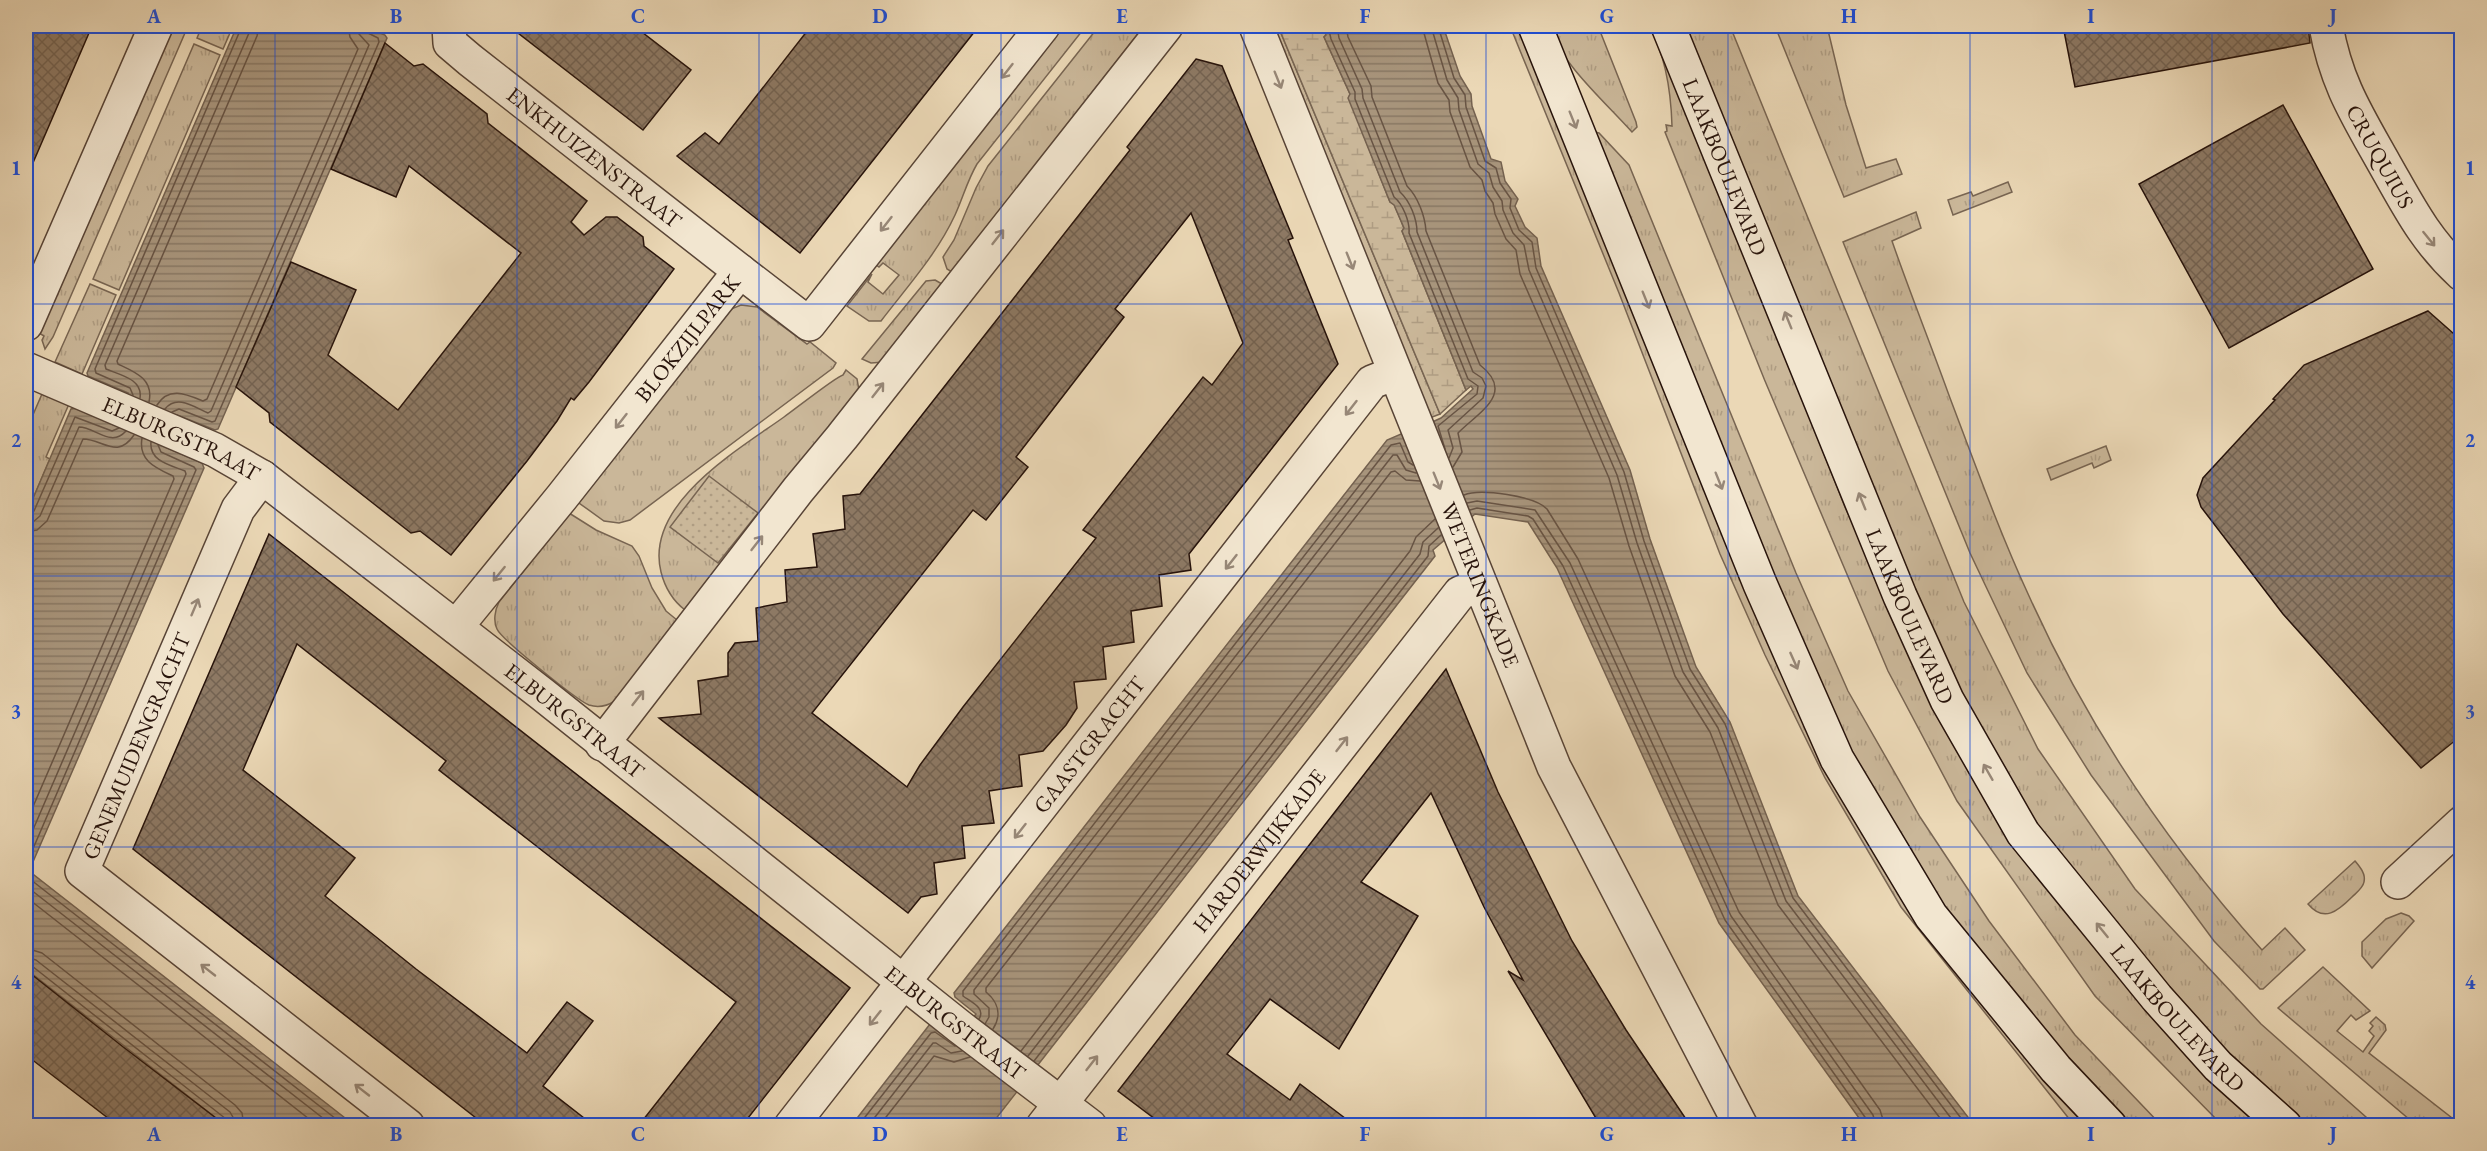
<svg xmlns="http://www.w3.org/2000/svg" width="2487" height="1151" viewBox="0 0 2487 1151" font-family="'EB Garamond',serif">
  <defs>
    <pattern id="grass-tufts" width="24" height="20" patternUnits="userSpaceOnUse" patternTransform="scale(1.5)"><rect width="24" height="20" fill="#cab799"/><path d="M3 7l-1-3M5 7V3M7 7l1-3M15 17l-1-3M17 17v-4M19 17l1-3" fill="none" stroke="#ae9c82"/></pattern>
    <pattern id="wetland-marsh" width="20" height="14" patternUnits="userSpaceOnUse" patternTransform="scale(1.5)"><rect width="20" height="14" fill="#cab799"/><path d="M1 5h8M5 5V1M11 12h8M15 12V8" fill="none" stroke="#ae9c82"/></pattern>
    <pattern id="park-dots" width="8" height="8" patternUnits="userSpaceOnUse" patternTransform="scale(1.5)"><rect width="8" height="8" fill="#cab799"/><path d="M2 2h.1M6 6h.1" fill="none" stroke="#ae9c82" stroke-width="1.8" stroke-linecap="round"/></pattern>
    <pattern id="water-rules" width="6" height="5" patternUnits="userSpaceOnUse" patternTransform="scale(1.5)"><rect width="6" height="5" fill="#a8957c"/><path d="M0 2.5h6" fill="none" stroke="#897864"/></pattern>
    <pattern id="building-cross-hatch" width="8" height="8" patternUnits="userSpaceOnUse" patternTransform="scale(1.5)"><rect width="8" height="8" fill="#8d7964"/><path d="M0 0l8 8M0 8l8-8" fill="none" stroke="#736251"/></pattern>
  </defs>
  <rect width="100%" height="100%" fill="#ebd8b6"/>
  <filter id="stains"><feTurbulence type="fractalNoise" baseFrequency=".00333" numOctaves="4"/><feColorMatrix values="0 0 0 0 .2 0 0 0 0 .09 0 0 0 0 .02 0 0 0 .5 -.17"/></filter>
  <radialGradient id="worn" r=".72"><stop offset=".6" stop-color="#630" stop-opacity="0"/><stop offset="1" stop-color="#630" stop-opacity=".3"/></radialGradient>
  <g fill="url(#grass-tufts)" stroke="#786552" stroke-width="1.5">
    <polygon points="172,26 188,26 53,337 45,349 42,340 44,336 39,333"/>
    <polygon points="202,26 233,26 223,49 197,38"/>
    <path d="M1062,26H1086L977,164C967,181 963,198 955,215C937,254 907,287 881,321H869L847,306L872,274L868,282L883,294L899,275L883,263L879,267L875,264Z"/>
    <polygon points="1099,26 1144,26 952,272 947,269 943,257 954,240 976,188 988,166"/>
    <polygon points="1268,26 1278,26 1440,414 1427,419"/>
    <polygon points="1510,26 1521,26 1833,778 2091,1125 2074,1125 1901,907 1825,778 1765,655 1720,554 1619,293"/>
    <path d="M1547,26H1598L1636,122L1637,127L1632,132C1601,98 1566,68 1547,26Z"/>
    <path d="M1649,26H1655L1845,507L1937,705L2266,1125H2222L2095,996L1957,801L1888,671L1765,381L1665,132L1667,131L1666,125L1672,126C1671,92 1666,56 1649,26Z"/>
    <polygon points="1679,26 1698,26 1701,32 1721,26 1730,26 1964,602 2038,749 2135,889 2261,1024 2375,1125 2304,1125 2226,1057 2065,864 1995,762 1957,695"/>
    <polygon points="1775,26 1827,26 1846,105 1866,168 1896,159 1902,174 1844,197"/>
    <polygon points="194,44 220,55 119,290 93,279"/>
    <polygon points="1595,132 1599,133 1629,165 1796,573 1848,691 1920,817 1989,921 2075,1035 2161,1125 2122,1125 1979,957 1902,846 1834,717 1741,513"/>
    <polygon points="2008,182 2012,192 1953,215 1948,200 1971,192 1973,196"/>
    <path d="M1916,212L1921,228L1892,241C1910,293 1931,345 1950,398C1975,464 1999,531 2029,596C2087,725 2167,844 2262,950L2285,928L2305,950L2263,989H2260L2214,941L2091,775L2027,673L1970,553L1843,242Z"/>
    <polygon points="935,280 942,284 884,362 871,363 862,359 926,281"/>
    <polygon points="90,284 116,295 82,374 55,362"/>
    <polygon points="741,305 757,307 807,344 810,342 836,363 833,368 630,520 619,523 604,521 579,503 579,501 731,309"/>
    <path d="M846,370L857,379L859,390L685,610C672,600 665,588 661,572C644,504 738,450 784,417C794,410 837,376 843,375Z"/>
    <polygon points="42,394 69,404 46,457 50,459 26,515 26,431"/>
    <polygon points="2106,446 2111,460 2094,468 2092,463 2051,480 2047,469"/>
    <path d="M569,513L596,530L632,546L639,556L652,588L666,611L677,620L615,701C607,706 598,708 589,705C578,701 501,639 497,629C493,621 495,610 499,602Z"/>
    <path d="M2355,861C2360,867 2366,874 2364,882C2363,888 2356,893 2352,897C2338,911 2324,923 2308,904Z"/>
    <polygon points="2401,913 2409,916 2414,921 2372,968 2362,956 2362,942 2386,919"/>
    <polygon points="2323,967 2370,1011 2356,1020 2351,1015 2337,1031 2363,1052 2374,1036 2369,1031 2373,1026 2370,1023 2376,1017 2385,1025 2386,1030 2369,1053 2461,1125 2416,1125 2278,1008"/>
  </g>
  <polygon fill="url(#wetland-marsh)" stroke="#786552" stroke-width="1.5" points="1278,26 1322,26 1326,35 1324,37 1350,94 1349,98 1390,202 1394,204 1404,228 1402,231 1466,390 1440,414"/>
  <polygon fill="url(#park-dots)" stroke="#786552" stroke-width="1.5" points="709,476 758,513 718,563 670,527"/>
  <g fill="url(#water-rules)" stroke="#74614f" stroke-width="1.5">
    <polygon points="237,26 364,26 385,35 387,38 218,429 215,430 177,415 163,446 202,463 204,468 29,871 354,1125 225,1125 26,969 26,515 71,409 75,408 114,425 128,393 88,376 87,373"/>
    <polygon points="1322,26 1443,26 1460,76 1471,94 1472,106 1491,159 1501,162 1505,181 1518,199 1515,206 1525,227 1537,238 1541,266 1630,470 1650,539 1696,667 1730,722 1798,896 1974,1125 1864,1125 1719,923 1557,568 1528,522 1475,514 1433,550 1435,556 991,1125 851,1126 930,1024 955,1040 976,1014 955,997 954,993 1387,440 1401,434 1404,435 1441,418 1473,389 1471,386 1466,390 1402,231 1404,228 1394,205 1390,202 1348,98 1350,94 1324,37 1326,35"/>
  </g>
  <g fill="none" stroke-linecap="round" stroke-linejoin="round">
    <g stroke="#685444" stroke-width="1.5">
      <path d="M1328,26L1331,39L1355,92V99L1394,197C1403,204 1410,222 1409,233L1468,379L1478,386L1477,394L1438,426L1445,449"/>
      <path d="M1337,26L1339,38L1362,89L1363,98L1400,192C1410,201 1417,219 1417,232L1473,372L1482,378L1486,386L1483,398L1448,430L1453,448L1449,458"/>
      <path d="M1346,26L1348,37L1371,86L1372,97L1407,186C1418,197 1425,216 1426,231L1480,365C1516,393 1479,412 1458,433L1462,452L1453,467"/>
      <polyline points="1422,26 1438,83 1449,100 1450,112 1470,167 1482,180 1485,191 1493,203 1495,214 1506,239 1516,250 1520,274 1609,478 1629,546 1675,676 1710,732 1778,905 1946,1126"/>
      <polyline points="1431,26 1447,80 1458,98 1459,110 1478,164 1489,173 1493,187 1502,201 1503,210 1513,233 1524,245 1529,270 1617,475 1637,543 1683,672 1718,728 1786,901 1957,1126"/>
      <polyline points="1438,26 1454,78 1465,95 1466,107 1485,161 1496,168 1500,183 1511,199 1510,208 1519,230 1532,242 1536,268 1624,472 1644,541 1690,669 1725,724 1793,898 1967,1126"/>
      <polyline points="133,395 130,388 96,373 95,369 242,26"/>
      <path d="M140,398C143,379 120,375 106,369L105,365L249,33L250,26"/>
      <path d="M149,402C154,379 135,372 118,364L117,361L257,36L259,26"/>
      <path d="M157,405C169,386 186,394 203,401L207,399L358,49L350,37L348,26"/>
      <path d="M165,409C177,394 194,407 208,413L211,411L369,45L359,34L357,26"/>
      <polyline points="172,412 179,409 212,422 215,421 379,42 378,38 366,32 364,26"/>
      <path d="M1464,495C1480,488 1535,496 1547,509L1578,559L1739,912L1880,1110L1885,1126"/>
      <polyline points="1467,503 1477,501 1535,510 1570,563 1731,916 1873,1115 1876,1126"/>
      <polyline points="1470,510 1477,508 1528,516 1533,519 1563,566 1725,920 1867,1120 1868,1126"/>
      <polyline points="26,515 34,511 75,417 112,431 119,428"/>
      <path d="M26,523L33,522L40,516L79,427C95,427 111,448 126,431"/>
      <path d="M26,532L37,530L47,521L83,439C103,439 117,460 134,435"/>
      <path d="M26,823L174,479L173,476C156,468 138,461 142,438"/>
      <path d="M26,846L186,474L185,471C170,465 149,461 151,442"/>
      <polyline points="26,865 196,470 194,467 161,452 158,445"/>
      <polyline points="26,876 345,1126"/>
      <polyline points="26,886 333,1126"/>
      <polyline points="26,897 318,1126"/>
      <polyline points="26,948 42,953 235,1105 242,1113 244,1126"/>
      <polyline points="26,957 36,960 230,1112 234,1119 235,1126"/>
      <polyline points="26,965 32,966 207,1104 226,1119 228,1126"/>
      <path d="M979,1019C986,1008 971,1002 963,996V991L1391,445L1400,443L1408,462L1413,465"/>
      <polyline points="985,1024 989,1017 989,1008 974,994 974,990 1393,455 1397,455 1406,470 1416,473"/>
      <path d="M993,1029C1002,1015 998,1002 986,992V988L1391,472L1395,471L1406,480L1420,481"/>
      <polyline points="1021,1051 1410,551 1416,537 1435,519"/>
      <polyline points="1028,1056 1420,554 1423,542 1438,528"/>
      <polyline points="1034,1061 1428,556 1429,546 1441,535"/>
      <polyline points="858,1126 931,1033 935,1032 955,1046"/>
      <polyline points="868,1126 933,1043 936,1043 951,1053 962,1051"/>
      <polyline points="879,1126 934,1056 954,1062 970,1057"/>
    </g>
  </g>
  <g fill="url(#building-cross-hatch)" stroke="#27130b" stroke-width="1.5" fill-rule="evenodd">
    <polygon points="26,26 92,26 26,179"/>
    <polygon points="509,26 634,26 691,70 643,130"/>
    <polygon points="811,26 979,26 800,253 677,156 705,133 719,144"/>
    <polygon points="2063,26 2308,26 2310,43 2075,87"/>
    <polygon points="385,43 414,66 423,64 487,114 488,123 587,201 571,222 584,235 606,217 617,217 643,237 644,246 674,269 589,382 574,400 571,398 557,421 527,461 451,555 420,531 411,533 374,504 270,422 269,413 236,387 291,262 356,290 328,355 398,410 521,253 409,166 396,197 331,169"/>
    <path d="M1196,59L1222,66L1293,238L1288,240L1338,364L1189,554L1191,570L1159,575L1162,606L1131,611L1134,642L1103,647L1106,679L1074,682L1077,708L1066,725L1043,751L1019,755L1022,786L989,791L994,823L962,826L965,858L934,863L937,894L921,897L908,913L659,718L701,714L698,681L728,676V653L735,643L758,641L756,608L787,602L785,570L817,567L813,534L845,529L843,496L860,494L1130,150L1127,147ZM1191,213L1243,343L1212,385L1203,377L1083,530L1096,538L963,707L920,765L907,787L812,713L973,510L986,520L1028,467L1016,457L1124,317L1115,309Z"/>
    <polygon points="2283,105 2373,269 2229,348 2139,184"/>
    <polygon points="2428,311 2462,341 2462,735 2421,768 2283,614 2201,507 2197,495 2203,478 2275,400 2273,399 2304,365"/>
    <polygon points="269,534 850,988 748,1118 643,1120 736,1002 439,770 446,761 297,644 243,770 355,858 325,896 416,969 527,1053 567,1002 593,1021 543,1086 593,1125 485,1125 133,849"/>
    <polygon points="1446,669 1498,792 1572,941 1626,1030 1690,1125 1600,1125 1508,971 1523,980 1484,907 1431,793 1361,882 1418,916 1339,1049 1270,999 1227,1054 1290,1100 1300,1084 1354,1125 1163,1125 1118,1091"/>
    <polygon points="26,970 122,1046 225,1125 117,1125 26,1055"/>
  </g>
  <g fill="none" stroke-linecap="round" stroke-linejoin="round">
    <g stroke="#584436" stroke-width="36">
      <g id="street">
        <path id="s1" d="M449,26L450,43L470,60L740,271"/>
        <path id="s2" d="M1256,26L1554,767L1741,1126"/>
        <path id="s3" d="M2326,26C2336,83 2357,115 2385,165C2409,207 2425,240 2462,274"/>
        <polyline points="26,324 156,26"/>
        <path id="s4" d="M26,369L215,450L262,477L542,694L960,1027L1090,1126"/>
        <polyline points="262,477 238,509 82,871 408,1126"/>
        <path id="s5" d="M456,627L562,497L740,271L809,324L1043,26"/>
        <polyline points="602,744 798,490 842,437 1166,26"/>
        <polyline points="2398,882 2462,823"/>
        <path id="s6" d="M791,1126L1372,382L1395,373"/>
        <path id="s7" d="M1043,1126L1460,593L1480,585"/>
      </g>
    </g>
    <g stroke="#27130b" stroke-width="36">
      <g id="secondary">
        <polyline points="1535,26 1760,584 1837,759 1931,916 2056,1069 2110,1126"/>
        <path id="s8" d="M1668,26L1900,596L1947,700L2023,833L2157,998L2218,1066L2285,1126"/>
      </g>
    </g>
    <use href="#street" stroke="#f2e6d0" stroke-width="33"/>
    <use href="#secondary" stroke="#f2e6d0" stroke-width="33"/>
  </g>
  <defs><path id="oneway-shaft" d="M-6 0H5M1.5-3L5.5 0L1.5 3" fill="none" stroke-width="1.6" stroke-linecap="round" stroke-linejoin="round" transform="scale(1.5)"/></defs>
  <g stroke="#978777">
    <use href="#oneway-shaft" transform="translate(1007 71) rotate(128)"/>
    <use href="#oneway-shaft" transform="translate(1278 80) rotate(68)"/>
    <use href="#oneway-shaft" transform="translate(1573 120) rotate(68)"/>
    <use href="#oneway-shaft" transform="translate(886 224) rotate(128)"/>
    <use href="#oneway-shaft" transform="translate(998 237) rotate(-52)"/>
    <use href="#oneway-shaft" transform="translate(2429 239) rotate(51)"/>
    <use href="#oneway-shaft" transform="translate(1350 261) rotate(68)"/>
    <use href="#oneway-shaft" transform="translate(1646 300) rotate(68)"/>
    <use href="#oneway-shaft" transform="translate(1788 320) rotate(-112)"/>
    <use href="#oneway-shaft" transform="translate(878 390) rotate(-52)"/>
    <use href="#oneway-shaft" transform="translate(1351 408) rotate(128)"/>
    <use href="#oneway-shaft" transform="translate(621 421) rotate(128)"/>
    <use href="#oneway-shaft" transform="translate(1437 481) rotate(68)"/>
    <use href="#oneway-shaft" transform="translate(1719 481) rotate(68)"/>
    <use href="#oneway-shaft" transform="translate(1862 501) rotate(-112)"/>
    <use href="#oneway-shaft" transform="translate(757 543) rotate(-52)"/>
    <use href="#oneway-shaft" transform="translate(1231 562) rotate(128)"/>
    <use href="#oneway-shaft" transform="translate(499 574) rotate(129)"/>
    <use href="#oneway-shaft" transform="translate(195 607) rotate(-67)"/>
    <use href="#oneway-shaft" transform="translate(1794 661) rotate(66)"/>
    <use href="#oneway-shaft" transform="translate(638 698) rotate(-52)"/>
    <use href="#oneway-shaft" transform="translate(1342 744) rotate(-52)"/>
    <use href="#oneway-shaft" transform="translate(1988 772) rotate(-120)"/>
    <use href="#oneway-shaft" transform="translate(1020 831) rotate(128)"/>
    <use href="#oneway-shaft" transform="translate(2102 930) rotate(-129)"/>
    <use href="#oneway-shaft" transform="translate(208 970) rotate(-142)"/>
    <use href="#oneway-shaft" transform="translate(875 1018) rotate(128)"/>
    <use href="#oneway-shaft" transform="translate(1092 1063) rotate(-52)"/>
    <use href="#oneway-shaft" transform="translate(362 1090) rotate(-142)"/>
  </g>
  <path fill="none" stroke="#1d4ed8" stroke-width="1.5" stroke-opacity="0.55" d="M275,26V1126M517,26V1126M759,26V1126M1001,26V1126M1244,26V1126M1486,26V1126M1728,26V1126M1970,26V1126M2212,26V1126M26,304H2462M26,576H2462M26,847H2462"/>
  <g text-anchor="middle" stroke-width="4.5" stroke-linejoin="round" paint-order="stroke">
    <g font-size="22" fill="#27130b" stroke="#f2e6d0">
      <text dy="8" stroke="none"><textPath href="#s1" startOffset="201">ENKHUIZENSTRAAT</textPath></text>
      <text dy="8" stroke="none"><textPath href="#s3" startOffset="142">CRUQUIUS</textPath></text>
      <text dy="8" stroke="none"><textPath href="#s8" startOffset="152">LAAKBOULEVARD</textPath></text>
      <text dy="8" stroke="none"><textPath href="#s5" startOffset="370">BLOKZIJLPARK</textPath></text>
      <text dy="8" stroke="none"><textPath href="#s4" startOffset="170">ELBURGSTRAAT</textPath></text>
      <text dy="8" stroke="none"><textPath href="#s2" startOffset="602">WETERINGKADE</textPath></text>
      <text dy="8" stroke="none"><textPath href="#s8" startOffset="638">LAAKBOULEVARD</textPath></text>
      <text dy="8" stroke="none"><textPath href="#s4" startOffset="656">ELBURGSTRAAT</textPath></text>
      <text dy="8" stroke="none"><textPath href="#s6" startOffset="484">GAASTGRACHT</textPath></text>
      <text transform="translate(136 746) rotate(-67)" y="8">GENEMUIDENGRACHT</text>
      <text dy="8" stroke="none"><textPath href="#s7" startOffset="350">HARDERWIJKKADE</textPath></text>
      <text dy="8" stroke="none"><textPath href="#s8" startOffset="1124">LAAKBOULEVARD</textPath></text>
      <text dy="8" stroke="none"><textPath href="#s4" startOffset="1142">ELBURGSTRAAT</textPath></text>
    </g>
  </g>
  <rect width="2487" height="1151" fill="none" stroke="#ebd8b6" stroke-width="66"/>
  <rect x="33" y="33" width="2421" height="1085" fill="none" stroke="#1d4ed8" stroke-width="2"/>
  <g font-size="20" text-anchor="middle" font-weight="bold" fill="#1d4ed8">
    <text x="154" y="23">A</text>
    <text x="396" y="23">B</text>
    <text x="638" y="23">C</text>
    <text x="880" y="23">D</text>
    <text x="1122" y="23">E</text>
    <text x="1365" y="23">F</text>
    <text x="1607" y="23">G</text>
    <text x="1849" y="23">H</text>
    <text x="2091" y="23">I</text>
    <text x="2333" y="23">J</text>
    <text x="16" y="175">1</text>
    <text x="2470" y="175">1</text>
    <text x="16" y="447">2</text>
    <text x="2470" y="447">2</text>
    <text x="16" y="718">3</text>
    <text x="2470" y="718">3</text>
    <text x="16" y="989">4</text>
    <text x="2470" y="989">4</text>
    <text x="154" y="1141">A</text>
    <text x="396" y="1141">B</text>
    <text x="638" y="1141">C</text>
    <text x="880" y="1141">D</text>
    <text x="1122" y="1141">E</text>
    <text x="1365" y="1141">F</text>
    <text x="1607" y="1141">G</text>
    <text x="1849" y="1141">H</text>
    <text x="2091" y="1141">I</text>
    <text x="2333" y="1141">J</text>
  </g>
  <rect width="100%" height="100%" filter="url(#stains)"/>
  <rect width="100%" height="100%" fill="url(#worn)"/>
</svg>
